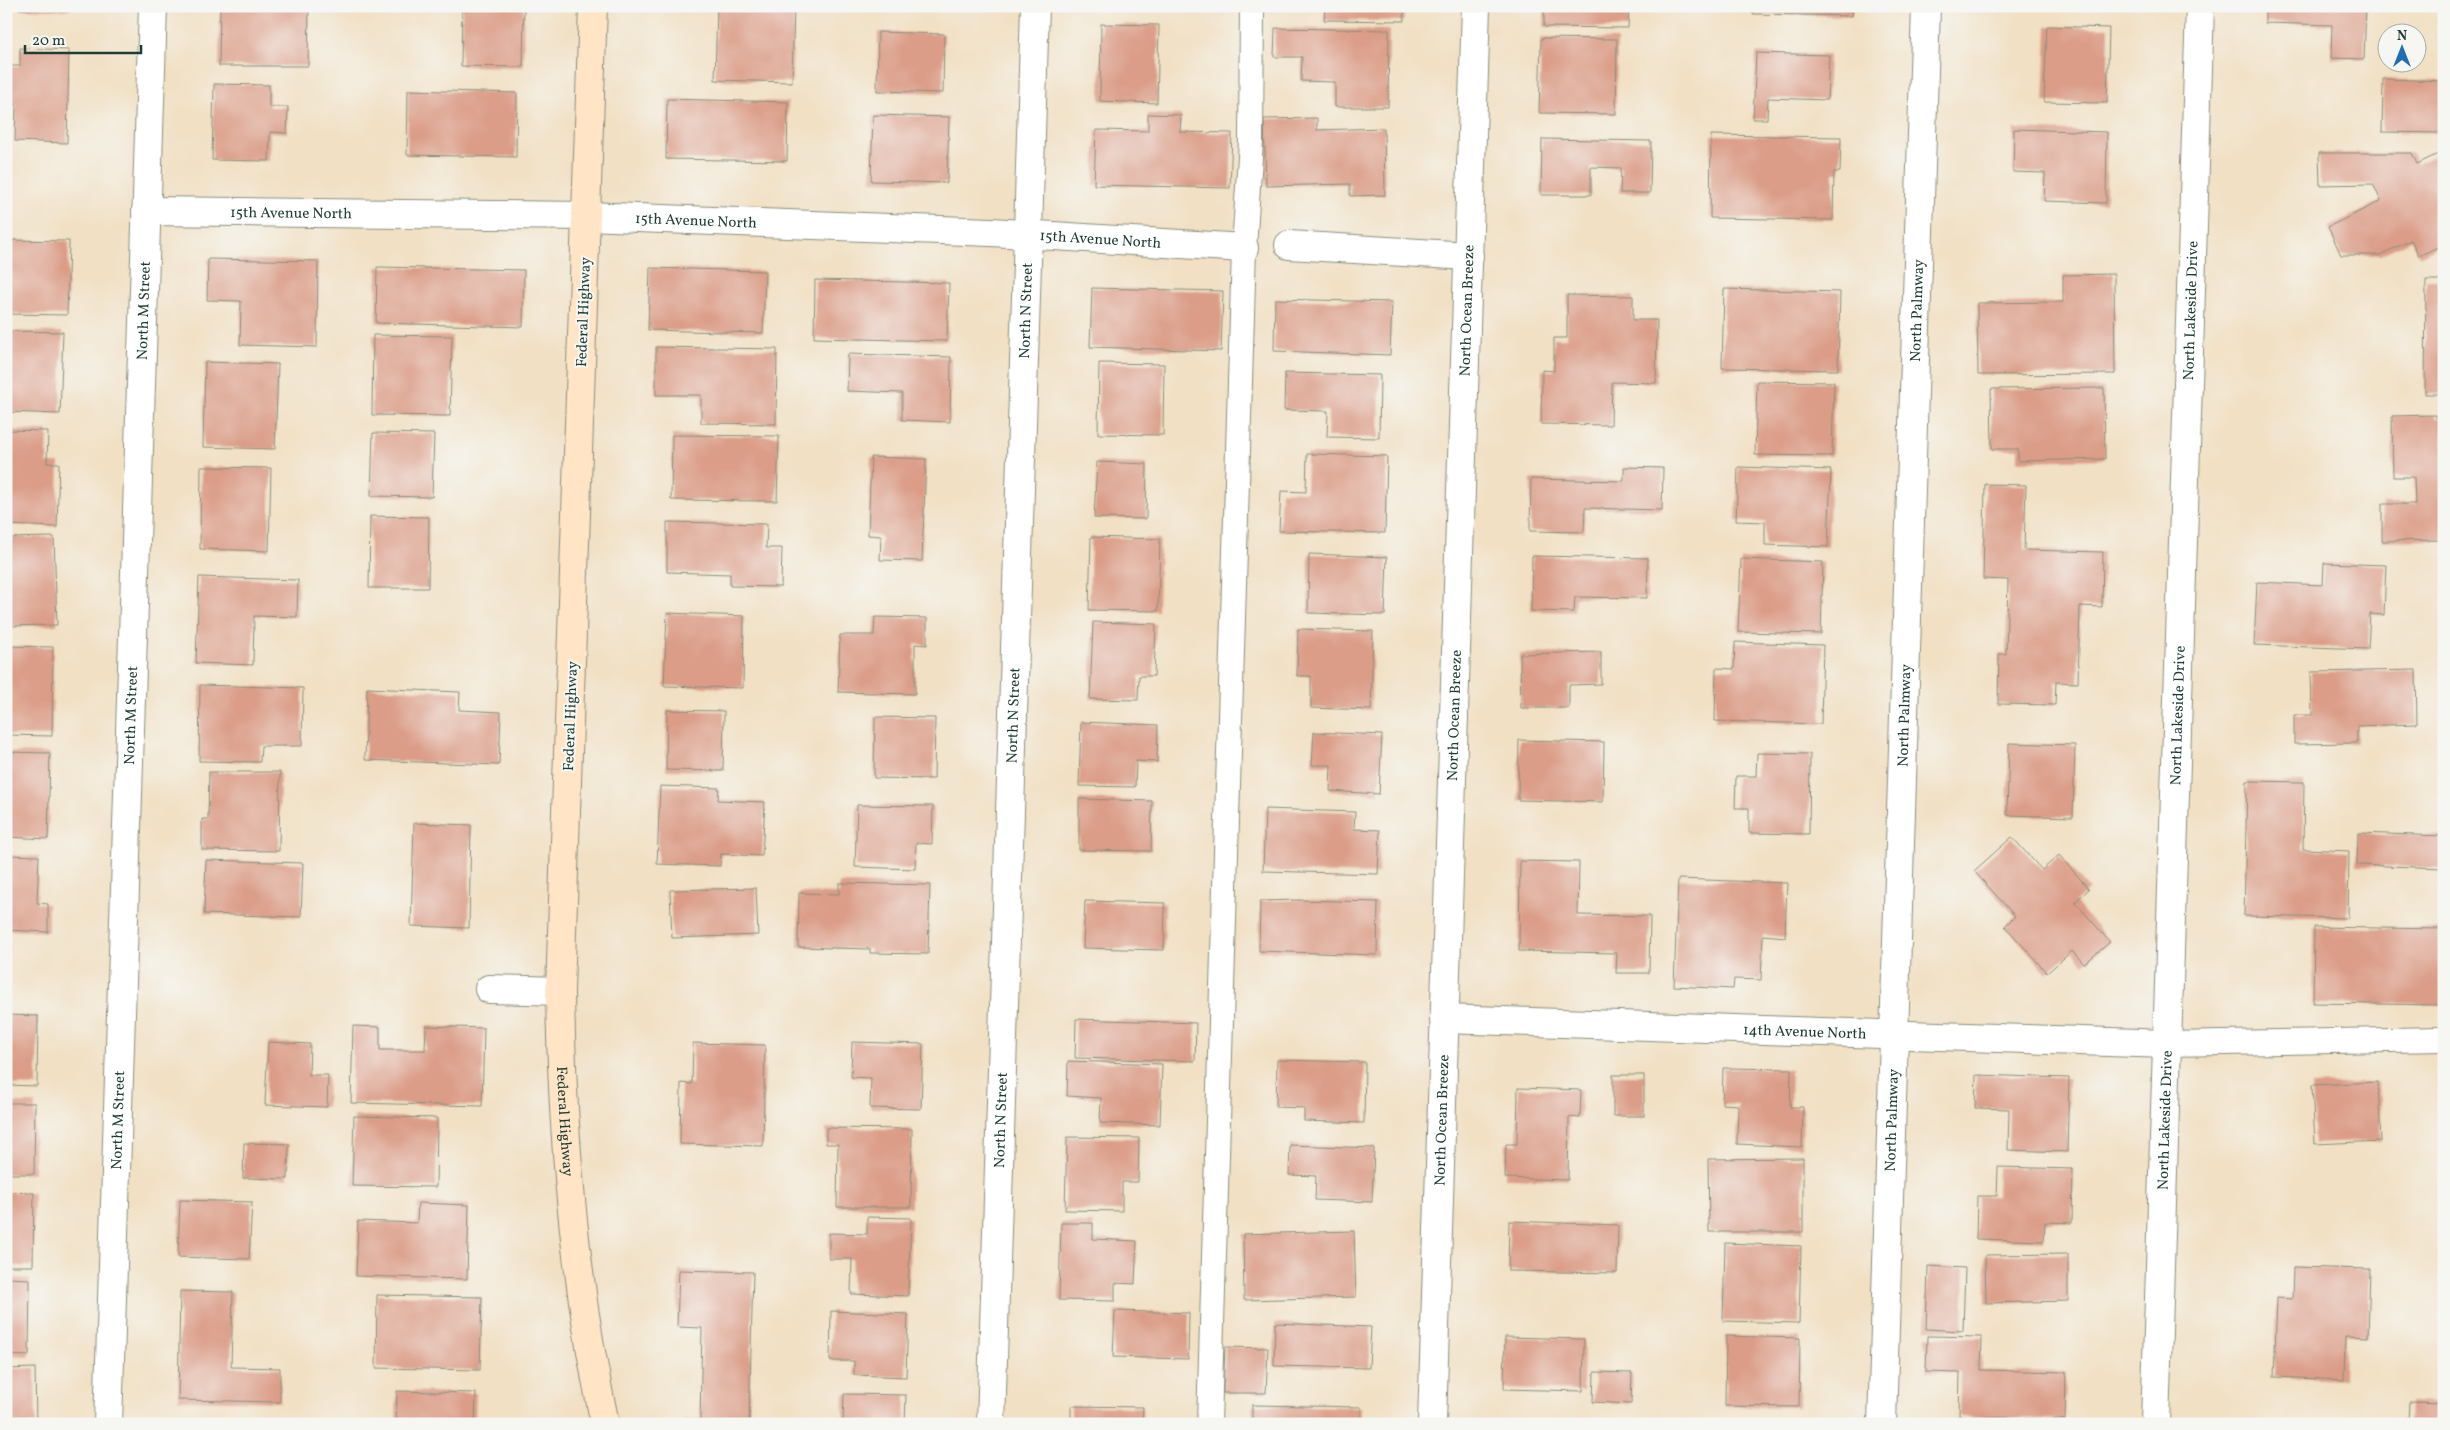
<svg xmlns="http://www.w3.org/2000/svg" width="2450" height="1430" viewBox="0 0 2450 1430" font-family="Vollkorn,serif">
  <rect width="100%" height="100%" fill="#f6f6f2"/>
  <filter id="ink" filterUnits="userSpaceOnUse"><feTurbulence type="fractalNoise" baseFrequency=".02" numOctaves="2"/><feDisplacementMap in="SourceGraphic" scale="10" xChannelSelector="R" yChannelSelector="G"/><feConvolveMatrix kernelMatrix="1 2 1 2 8 2 1 2 1" color-interpolation-filters="sRGB"/></filter>
  <filter id="wash" filterUnits="userSpaceOnUse"><feTurbulence type="fractalNoise" baseFrequency=".0096" numOctaves="4" result="noise"/><feDisplacementMap in="SourceGraphic" scale="20" xChannelSelector="R" yChannelSelector="G"/><feGaussianBlur stdDeviation="1.12" result="paint"/><feColorMatrix in="noise" values="0 0 0 0 0 0 0 0 0 0 0 0 0 0 0 0 0 1.4 0 .05"/><feComposite in="paint" operator="in"/></filter>
  <g filter="url(#wash)">
    <rect width="100%" height="100%" fill="#f1e0c4"/>
    <g id="blocks">
      <g fill="#db9d88">
        <polygon points="19,6 71,6 71,10 19,9"/>
        <polygon points="220,6 309,6 308,66 219,66"/>
        <polygon points="462,6 524,6 523,67 461,66"/>
        <polygon points="717,6 794,6 792,82 715,80"/>
        <polygon points="1325,6 1404,6 1404,21 1324,20"/>
        <polygon points="1544,6 1629,6 1628,28 1544,27"/>
        <polygon points="1753,6 1853,6 1852,16 1753,14"/>
        <polygon points="2265,6 2366,6 2364,59 2331,58 2332,25 2265,23"/>
        <polygon points="1101,24 1159,25 1157,103 1100,101"/>
        <polygon points="2047,26 2109,28 2107,103 2044,102"/>
        <polygon points="1275,28 1389,30 1388,107 1335,107 1335,82 1301,81 1302,57 1274,57"/>
        <polygon points="878,32 944,34 943,93 877,91"/>
        <polygon points="1541,38 1617,39 1616,114 1539,113"/>
        <polygon points="20,48 69,50 67,143 15,141 16,104 6,104 6,66 20,66"/>
        <polygon points="1756,53 1829,55 1827,100 1768,98 1767,119 1753,119"/>
        <polygon points="2383,79 2444,81 2444,133 2382,132"/>
        <polygon points="214,84 269,85 269,107 288,107 287,133 270,132 269,161 212,160"/>
        <polygon points="408,90 517,93 516,157 407,155"/>
        <polygon points="667,99 788,102 787,161 666,159"/>
        <polygon points="1148,114 1181,115 1180,132 1232,133 1230,188 1094,185 1096,130 1148,131"/>
        <polygon points="873,115 949,117 947,183 871,181"/>
        <polygon points="1317,118 1317,130 1384,128 1385,195 1350,196 1350,184 1266,186 1264,119"/>
        <polygon points="2014,129 2107,132 2106,203 2044,201 2045,173 2013,172"/>
        <polygon points="1711,135 1841,137 1840,172 1834,172 1833,220 1710,218"/>
        <polygon points="1542,139 1651,141 1650,193 1620,193 1621,168 1591,167 1591,195 1541,195"/>
        <polygon points="2442,152 2444,202 2441,203 2444,209 2444,244 2419,256 2411,240 2380,255 2341,255 2328,227 2381,201 2373,184 2320,185 2319,153 2412,153 2417,164"/>
        <polygon points="6,240 69,241 67,315 6,314"/>
        <polygon points="208,259 318,261 317,347 240,345 241,301 207,300"/>
        <polygon points="377,267 524,270 523,327 376,323"/>
        <polygon points="650,268 765,271 763,333 648,330"/>
        <polygon points="2114,274 2115,374 1978,375 1977,303 2063,302 2063,275"/>
        <polygon points="815,280 949,283 947,341 814,338"/>
        <polygon points="2426,280 2444,280 2444,394 2425,394"/>
        <polygon points="1092,288 1223,291 1221,351 1090,347"/>
        <polygon points="1724,289 1840,292 1838,370 1722,368"/>
        <polygon points="1567,295 1633,296 1633,320 1657,320 1656,383 1612,382 1611,425 1541,424 1542,370 1554,371 1554,338 1567,338"/>
        <polygon points="1275,299 1392,302 1390,355 1274,351"/>
        <polygon points="6,331 63,332 60,414 6,412"/>
        <polygon points="373,335 452,336 450,416 372,415"/>
        <polygon points="656,347 777,349 776,424 701,423 701,395 656,395"/>
        <polygon points="848,354 951,357 950,422 902,420 902,393 847,391"/>
        <polygon points="205,362 278,364 275,449 203,447"/>
        <polygon points="1099,363 1164,364 1163,435 1098,434"/>
        <polygon points="1285,373 1380,375 1379,438 1327,437 1328,411 1284,410"/>
        <polygon points="1757,381 1834,382 1832,456 1755,455"/>
        <polygon points="2104,388 2105,459 2018,461 2018,449 1992,449 1991,389"/>
        <polygon points="2436,415 2436,418 2444,418 2444,540 2382,541 2382,504 2415,504 2414,477 2393,477 2392,416"/>
        <polygon points="6,430 48,431 47,463 59,463 57,527 6,525"/>
        <polygon points="373,433 434,434 432,497 371,496"/>
        <polygon points="672,435 779,436 777,501 671,500"/>
        <polygon points="1307,454 1387,456 1385,533 1279,531 1281,491 1306,492"/>
        <polygon points="871,457 926,459 922,561 880,560 881,536 868,535"/>
        <polygon points="1097,462 1147,464 1146,519 1094,518"/>
        <polygon points="201,467 271,468 269,551 200,549"/>
        <polygon points="1624,467 1663,468 1662,510 1585,508 1584,532 1530,531 1531,479 1624,481"/>
        <polygon points="1738,467 1831,470 1828,547 1765,545 1765,522 1736,521"/>
        <polygon points="1985,484 2026,485 2024,550 2103,552 2102,607 2080,606 2078,683 2056,682 2055,705 1998,704 1999,654 2006,654 2008,580 1983,579"/>
        <polygon points="370,516 429,517 428,588 369,588"/>
        <polygon points="667,522 767,524 766,548 782,548 781,587 730,586 730,574 667,572"/>
        <polygon points="54,537 57,625 6,626 6,538"/>
        <polygon points="1091,537 1160,539 1158,611 1089,610"/>
        <polygon points="1309,554 1387,557 1385,615 1308,613"/>
        <polygon points="1532,556 1648,558 1647,598 1575,597 1574,612 1531,611"/>
        <polygon points="1741,559 1823,562 1821,634 1738,632"/>
        <polygon points="2324,563 2386,565 2384,615 2370,614 2368,649 2254,645 2257,582 2323,585"/>
        <polygon points="199,577 298,580 297,617 254,616 253,665 196,663"/>
        <polygon points="667,613 744,616 743,688 664,686"/>
        <polygon points="875,617 927,618 927,645 915,644 915,694 838,692 840,635 874,635"/>
        <polygon points="1093,622 1156,624 1154,676 1139,676 1138,700 1090,699"/>
        <polygon points="1298,629 1373,631 1371,710 1311,708 1311,676 1297,676"/>
        <polygon points="1735,642 1823,645 1821,724 1715,721 1716,668 1734,669"/>
        <polygon points="6,646 53,647 52,736 6,735"/>
        <polygon points="1601,652 1601,684 1569,685 1569,708 1521,708 1520,654"/>
        <polygon points="2416,670 2417,724 2357,726 2357,743 2294,744 2294,715 2312,715 2311,672"/>
        <polygon points="200,685 303,688 302,746 261,746 260,762 199,761"/>
        <polygon points="367,688 460,692 459,710 501,712 499,765 365,760"/>
        <polygon points="667,710 724,711 723,771 666,770"/>
        <polygon points="875,717 935,718 934,779 874,778"/>
        <polygon points="1081,722 1158,725 1157,762 1136,761 1135,787 1079,786"/>
        <polygon points="1314,732 1382,735 1379,794 1330,791 1331,765 1312,765"/>
        <polygon points="1519,740 1604,742 1603,802 1518,800"/>
        <polygon points="2009,743 2075,745 2073,817 2007,815"/>
        <polygon points="6,752 50,753 48,839 6,837"/>
        <polygon points="1757,753 1810,754 1809,834 1749,833 1749,808 1735,808 1736,776 1756,776"/>
        <polygon points="209,772 280,772 279,851 202,850 202,819 208,819"/>
        <polygon points="2247,781 2304,782 2303,849 2349,851 2348,918 2244,916"/>
        <polygon points="660,786 719,788 718,800 765,802 762,856 721,854 720,866 657,864"/>
        <polygon points="1079,799 1152,801 1151,851 1079,850"/>
        <polygon points="857,805 933,806 932,844 916,843 915,869 855,867"/>
        <polygon points="1265,809 1355,812 1354,829 1380,830 1378,874 1263,871"/>
        <polygon points="414,823 471,825 469,928 411,926"/>
        <polygon points="2358,833 2444,836 2444,868 2357,865"/>
        <polygon points="2012,837 2042,870 2059,855 2089,889 2075,902 2110,942 2084,964 2072,951 2047,973 2005,926 2015,916 1974,871"/>
        <polygon points="6,855 39,856 37,903 48,904 48,932 6,930"/>
        <polygon points="206,860 303,863 301,917 204,914"/>
        <polygon points="1520,861 1579,862 1578,915 1650,916 1649,973 1616,973 1617,953 1519,951"/>
        <polygon points="1678,879 1787,883 1785,937 1763,935 1761,980 1734,979 1733,989 1674,986"/>
        <polygon points="839,883 930,885 928,954 870,953 870,949 798,947 799,893 839,894"/>
        <polygon points="756,888 758,935 672,938 670,890"/>
        <polygon points="1299,900 1378,902 1377,955 1259,951 1260,901"/>
        <polygon points="1085,901 1165,903 1164,950 1083,948"/>
        <polygon points="2314,927 2444,929 2444,1005 2313,1003"/>
        <polygon points="6,1015 38,1016 37,1086 6,1085"/>
        <polygon points="1076,1019 1196,1023 1195,1061 1075,1058"/>
        <polygon points="353,1026 380,1027 380,1050 425,1050 426,1026 484,1028 482,1106 351,1103"/>
        <polygon points="268,1042 310,1044 309,1075 328,1075 327,1107 265,1105"/>
        <polygon points="852,1042 923,1044 921,1109 870,1108 871,1078 851,1077"/>
        <polygon points="693,1043 765,1045 763,1146 680,1144 681,1083 692,1084"/>
        <polygon points="1277,1060 1365,1062 1364,1123 1304,1121 1304,1108 1276,1107"/>
        <polygon points="1068,1061 1162,1064 1160,1125 1100,1123 1101,1098 1067,1096"/>
        <polygon points="1723,1068 1791,1069 1790,1107 1803,1107 1802,1147 1737,1144 1738,1105 1722,1104"/>
        <rect x="1613" y="1075" width="31" height="41"/>
        <polygon points="1976,1075 2069,1078 2067,1152 2008,1150 2009,1109 1975,1108"/>
        <polygon points="2378,1082 2381,1141 2315,1144 2312,1085"/>
        <polygon points="1518,1088 1581,1090 1580,1118 1569,1117 1568,1180 1505,1178 1506,1144 1517,1144"/>
        <polygon points="6,1103 35,1103 34,1174 6,1174"/>
        <polygon points="354,1116 437,1118 436,1187 352,1186"/>
        <polygon points="826,1128 912,1129 911,1207 837,1207 838,1144 826,1144"/>
        <polygon points="1067,1137 1139,1138 1138,1182 1122,1182 1122,1211 1065,1210"/>
        <polygon points="244,1143 289,1144 288,1179 243,1178"/>
        <polygon points="1290,1145 1374,1148 1372,1202 1315,1200 1316,1176 1289,1175"/>
        <polygon points="1803,1158 1803,1232 1709,1232 1708,1159"/>
        <polygon points="1998,1167 2073,1169 2072,1223 2045,1222 2044,1241 1976,1239 1977,1196 1997,1196"/>
        <polygon points="6,1192 34,1193 33,1266 6,1266"/>
        <polygon points="180,1200 252,1202 249,1259 178,1257"/>
        <polygon points="418,1203 469,1205 467,1279 356,1276 358,1221 417,1223"/>
        <polygon points="867,1217 911,1218 908,1296 851,1294 852,1259 829,1259 829,1233 867,1234"/>
        <polygon points="1509,1221 1618,1225 1617,1273 1508,1271"/>
        <polygon points="1061,1223 1093,1223 1093,1239 1137,1241 1135,1284 1115,1283 1115,1301 1059,1300"/>
        <polygon points="1354,1231 1356,1297 1244,1300 1243,1234"/>
        <polygon points="1725,1243 1801,1246 1799,1323 1723,1321"/>
        <polygon points="2068,1254 2068,1301 1986,1303 1985,1255"/>
        <polygon points="1928,1266 1965,1268 1963,1331 1926,1329"/>
        <polygon points="2293,1267 2370,1269 2368,1337 2345,1336 2344,1380 2274,1377 2277,1298 2292,1299"/>
        <polygon points="679,1270 753,1272 749,1424 684,1424 684,1420 700,1420 702,1328 677,1327"/>
        <polygon points="6,1278 30,1279 29,1356 6,1355"/>
        <polygon points="180,1291 233,1292 231,1367 280,1368 280,1402 178,1400"/>
        <polygon points="377,1295 482,1297 480,1370 376,1368"/>
        <polygon points="831,1311 908,1314 906,1377 854,1375 854,1361 830,1361"/>
        <polygon points="1115,1311 1189,1313 1188,1359 1113,1357"/>
        <polygon points="1275,1323 1371,1327 1369,1368 1274,1366"/>
        <polygon points="1726,1336 1800,1338 1799,1407 1725,1406"/>
        <polygon points="1927,1336 1982,1337 1981,1370 2066,1372 2065,1420 1959,1416 1960,1373 1926,1372"/>
        <polygon points="1505,1337 1584,1339 1583,1391 1504,1389"/>
        <polygon points="1225,1347 1268,1348 1266,1393 1223,1393"/>
        <polygon points="35,1368 36,1424 6,1424 6,1369"/>
        <polygon points="1594,1372 1632,1373 1631,1404 1593,1402"/>
        <polygon points="397,1391 476,1393 475,1424 396,1424"/>
        <polygon points="844,1394 906,1395 905,1424 843,1424"/>
        <polygon points="2409,1402 2444,1403 2444,1424 2408,1424"/>
        <polygon points="1252,1405 1361,1407 1361,1424 1252,1424"/>
        <polygon points="1071,1406 1143,1407 1142,1424 1071,1424"/>
      </g>
    </g>
  </g>
  <g filter="url(#ink)">
    <use href="#blocks" fill-opacity="0" stroke="#888e7c" stroke-width="1"/>
    <g fill="none" stroke-linecap="round" stroke-linejoin="round">
      <g stroke="#888e7c" stroke-width="26">
        <g id="service">
          <polyline points="2167,1044 2444,1039"/>
          <polyline points="1209,1424 1244,248 1251,141 1252,6"/>
        </g>
      </g>
      <g stroke="#888e7c" stroke-width="30">
        <g id="minor">
          <path id="s1" d="M146,211L587,216L991,232L1244,248"/>
          <polyline points="1289,245 1469,256"/>
          <polyline points="489,989 560,991"/>
          <path id="s2" d="M1444,1019L2167,1044"/>
          <path id="s3" d="M108,1424L153,6"/>
          <path id="s4" d="M991,1424L1035,6"/>
          <path id="s5" d="M1432,1424L1476,6"/>
          <path id="s6" d="M1882,1424L1926,6"/>
          <path id="s7" d="M2155,1424L2200,6"/>
        </g>
      </g>
      <g stroke="#888e7c" stroke-width="30">
        <g id="secondary">
          <path id="s8" d="M593,6L560,991C562,1136 574,1281 605,1424"/>
        </g>
      </g>
      <use href="#service" stroke="#fff" stroke-width="24"/>
      <use href="#minor" stroke="#fff" stroke-width="28"/>
      <use href="#secondary" stroke="#ffe4c6" stroke-width="28"/>
    </g>
  </g>
  <g text-anchor="middle" stroke-width="4" stroke-linejoin="round" paint-order="stroke">
    <g font-size="15" fill="#1f3d34" stroke="#f6f6f2">
      <text dy="5" stroke="none"><textPath href="#s1" startOffset="145">15th Avenue North</textPath></text>
      <text dy="5" stroke="none"><textPath href="#s1" startOffset="550">15th Avenue North</textPath></text>
      <text dy="5" stroke="none"><textPath href="#s1" startOffset="955">15th Avenue North</textPath></text>
      <text dy="5" stroke="none"><textPath href="#s3" startOffset="1114">North M Street</textPath></text>
      <text dy="5" stroke="none"><textPath href="#s4" startOffset="1114">North N Street</textPath></text>
      <text dy="5" stroke="none"><textPath href="#s5" startOffset="1114">North Ocean Breeze</textPath></text>
      <text dy="5" stroke="none"><textPath href="#s6" startOffset="1114">North Palmway</textPath></text>
      <text dy="5" stroke="none"><textPath href="#s7" startOffset="1114">North Lakeside Drive</textPath></text>
      <text transform="translate(583 312) rotate(-88)" y="5">Federal Highway</text>
      <text dy="5" stroke="none"><textPath href="#s3" startOffset="709">North M Street</textPath></text>
      <text dy="5" stroke="none"><textPath href="#s4" startOffset="709">North N Street</textPath></text>
      <text dy="5" stroke="none"><textPath href="#s5" startOffset="709">North Ocean Breeze</textPath></text>
      <text dy="5" stroke="none"><textPath href="#s6" startOffset="709">North Palmway</textPath></text>
      <text dy="5" stroke="none"><textPath href="#s7" startOffset="709">North Lakeside Drive</textPath></text>
      <text transform="translate(570 716) rotate(-88)" y="5">Federal Highway</text>
      <text dy="5" stroke="none"><textPath href="#s2" startOffset="361">14th Avenue North</textPath></text>
      <text dy="5" stroke="none"><textPath href="#s3" startOffset="304">North M Street</textPath></text>
      <text dy="5" stroke="none"><textPath href="#s4" startOffset="304">North N Street</textPath></text>
      <text dy="5" stroke="none"><textPath href="#s5" startOffset="304">North Ocean Breeze</textPath></text>
      <text dy="5" stroke="none"><textPath href="#s6" startOffset="304">North Palmway</textPath></text>
      <text dy="5" stroke="none"><textPath href="#s7" startOffset="304">North Lakeside Drive</textPath></text>
      <text dy="5" stroke="none"><textPath href="#s8" startOffset="1116">Federal Highway</textPath></text>
    </g>
  </g>
  <rect width="2450" height="1430" fill="none" stroke="#f6f6f2" stroke-width="25"/>
  <g transform="translate(2402 48)"><circle r="24" fill="#f6f6f2" stroke="#a0aca6"/>
  <path d="M0-4L9 19L0 12L-9 19Z" fill="#1f6fb2"/>
  <text y="-8" font-size="14" font-weight="bold" text-anchor="middle" fill="#1f3d34">N</text>
  </g>
  <path d="M25 45v8h116v-8" fill="none" stroke="#1f3d34" stroke-width="2.5"/>
  <text x="32" y="45" font-size="15" fill="#1f3d34" stroke="#f6f6f2" stroke-width="4" paint-order="stroke">20 m</text>
</svg>
